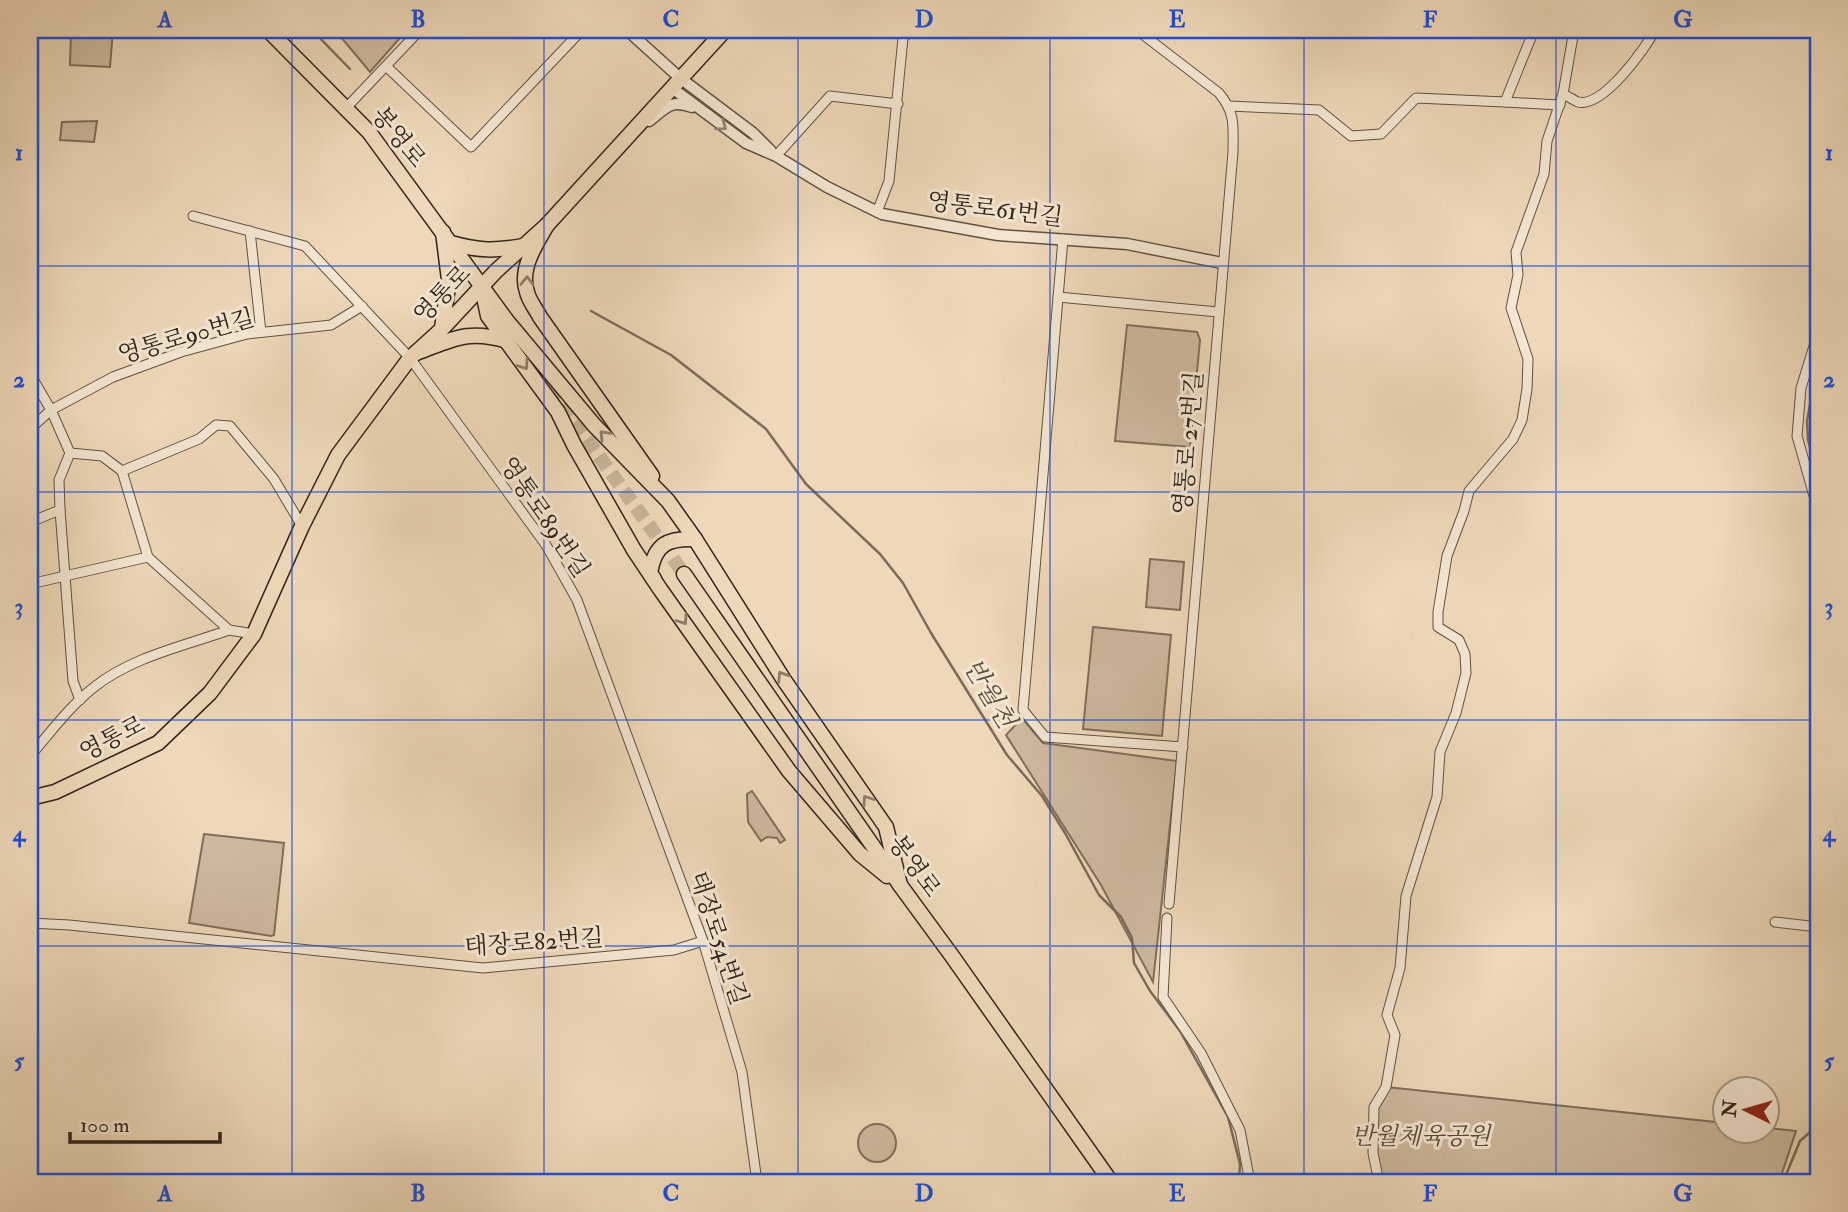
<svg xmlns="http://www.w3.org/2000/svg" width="1848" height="1212" viewBox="0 0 1848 1212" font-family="'IM FELL Double Pica','Noto Serif KR',serif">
  <rect width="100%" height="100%" fill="#eed8b9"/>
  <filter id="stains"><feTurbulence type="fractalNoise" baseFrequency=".00286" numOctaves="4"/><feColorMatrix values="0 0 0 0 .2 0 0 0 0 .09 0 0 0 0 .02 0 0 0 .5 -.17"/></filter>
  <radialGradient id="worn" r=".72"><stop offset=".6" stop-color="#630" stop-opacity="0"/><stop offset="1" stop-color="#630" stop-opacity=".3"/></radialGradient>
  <g fill="#ceb99e" stroke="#806e5c" stroke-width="2">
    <polygon points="113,30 110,67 70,65 71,33"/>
    <polygon points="335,30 407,30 370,72"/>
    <polygon points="97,121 94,142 60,140 62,122"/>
    <polygon points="1127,325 1197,332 1200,340 1190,447 1115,441"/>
    <polygon points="1150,559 1184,562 1180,610 1146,607"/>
    <polygon points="1093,627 1171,635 1162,736 1083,729"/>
    <polygon points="1022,718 1043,743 1177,761 1153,982 1101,885 1006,735"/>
    <polygon points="752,791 785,840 780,843 777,838 767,837 761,841 748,822 747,794"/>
    <polygon points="204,834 284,843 274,935 271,936 189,923"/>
    <polygon points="1386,1087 1725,1123 1726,1132 1768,1132 1768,1128 1796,1131 1779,1182 1379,1182 1374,1107"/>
    <circle cx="877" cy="1143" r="19"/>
  </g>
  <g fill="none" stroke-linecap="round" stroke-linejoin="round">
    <g stroke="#7c6b59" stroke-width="2.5">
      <polyline points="312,30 350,69"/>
      <polyline points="591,311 671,355 766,429 806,484 880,554 903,583 931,633 1007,755 1042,796 1065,833 1099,895 1121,917 1132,938 1134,963 1150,991 1180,1031 1228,1117 1240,1164 1239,1182"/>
      <polyline points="1818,362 1807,421 1808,440 1818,476"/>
      <polyline points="1783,1182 1800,1141 1818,1125"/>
    </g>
    <polyline stroke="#c8b499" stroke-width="14" stroke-dasharray="14 7" stroke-linecap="butt" points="513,337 684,574"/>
    <g stroke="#605142" stroke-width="11">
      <g id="minor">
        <path d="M1137,30L1219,93C1236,114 1233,126 1233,152L1169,904"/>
        <polyline points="387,67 471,147 582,30"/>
        <path d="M1563,94C1568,96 1573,100 1578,102C1603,108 1645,49 1655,30"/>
        <polyline points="1505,102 1560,105"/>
        <polyline points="1230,106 1319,110 1351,136 1381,134 1416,98 1505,102 1534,30"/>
        <polyline points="346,108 420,30"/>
        <polyline points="776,156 830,96 898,104"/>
        <polyline points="877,212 889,181 903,38 911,30"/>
        <polyline points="193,216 305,246 410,358 546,545 577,600 703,941 742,1072 757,1182"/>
        <polyline points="250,231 261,332"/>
        <polyline points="1063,239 1023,710 1045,737 1183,747"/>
        <polyline points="1058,297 1218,312"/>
        <polyline points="1818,333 1801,388 1797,436 1818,510"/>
        <polyline points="30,374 51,410 70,453 59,480 60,510 73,681 80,700"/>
        <polyline points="30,429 51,410 113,377 181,352 247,334 331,325 362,306"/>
        <polyline points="70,453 102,456 122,471 199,439 216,425 230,426 274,479 302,526"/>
        <polyline points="122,471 148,557 229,630 254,634"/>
        <polyline points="30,522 60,510"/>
        <polyline points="30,584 148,557"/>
        <path d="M30,756C50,733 69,707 93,688C131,657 184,646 229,630"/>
        <polyline points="1167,918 1163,997 1201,1053 1240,1130 1250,1182"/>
        <polyline points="1775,922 1818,927"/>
        <polyline points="30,923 69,925 483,968 674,950 703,941"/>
        <polyline points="1379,1182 1373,1153 1374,1107 1386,1087 1395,1035 1387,1015 1400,968 1406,896 1437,797 1440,752 1456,713 1466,673 1465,654 1459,640 1438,627 1438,612 1447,556 1464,511 1469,491 1513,439 1522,420 1527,389 1528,359 1511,308 1518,275 1516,252 1544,174 1547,141 1563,94 1574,30"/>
      </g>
    </g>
    <g stroke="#605142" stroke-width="13">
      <g id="tertiary">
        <polyline points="627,30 680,78 753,133 771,151"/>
        <polyline points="672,88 746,143 776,156 827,187 882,214 998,235 1127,244 1222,263"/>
        <path d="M649,121C666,108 670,99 692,107"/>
      </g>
    </g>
    <g stroke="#31241b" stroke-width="17">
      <g id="primary">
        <path d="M451,243C479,251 495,251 523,246"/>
        <polyline points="442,328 449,280 443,232"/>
        <polyline points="30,798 55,792 158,743 210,693 254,634 302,526 338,455 410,358 442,329 496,271 547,225 725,30"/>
      </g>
    </g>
    <g stroke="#31241b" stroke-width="17">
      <g id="trunk">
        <polyline points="268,30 369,132 507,321 594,425 668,501 695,539 784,680 886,827 900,885"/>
        <path d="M547,225C536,244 519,269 527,292C529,301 536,309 540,317L652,476"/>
        <polyline points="483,292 488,316 558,412 574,445 634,550 660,589 789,771 860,854 887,876"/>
        <path d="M416,353C454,339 467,329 508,341"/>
        <polyline points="684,574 900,885 952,956 1111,1182"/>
        <path d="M654,579L650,573C655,544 667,538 695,539"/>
      </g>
    </g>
    <use href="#minor" stroke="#f4e6d2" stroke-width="9"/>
    <use href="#tertiary" stroke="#f4e6d2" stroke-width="10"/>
    <use href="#primary" stroke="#eed8b9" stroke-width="14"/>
    <use href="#trunk" stroke="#eed8b9" stroke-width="14"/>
  </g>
  <defs><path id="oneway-chevron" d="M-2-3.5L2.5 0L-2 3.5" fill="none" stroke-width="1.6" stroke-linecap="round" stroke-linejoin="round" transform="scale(1.75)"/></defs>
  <use stroke="#928576" href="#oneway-chevron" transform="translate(722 126) rotate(36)"/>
  <g stroke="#907e6a">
    <use href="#oneway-chevron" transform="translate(527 281) rotate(-89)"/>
    <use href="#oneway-chevron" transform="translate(524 365) rotate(56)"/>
    <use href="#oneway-chevron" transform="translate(604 435) rotate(-134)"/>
    <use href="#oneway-chevron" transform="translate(683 620) rotate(56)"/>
    <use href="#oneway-chevron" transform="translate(782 676) rotate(-123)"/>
    <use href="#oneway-chevron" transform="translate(867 800) rotate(-124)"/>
  </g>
  <path fill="none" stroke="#1d4ed8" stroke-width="2" stroke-opacity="0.55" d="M292,30V1182M544,30V1182M798,30V1182M1050,30V1182M1304,30V1182M1556,30V1182M30,266H1818M30,492H1818M30,720H1818M30,946H1818"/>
  <g text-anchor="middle" stroke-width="6" stroke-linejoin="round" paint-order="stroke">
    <g font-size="24" fill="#31241b" stroke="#f4e6d2">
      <text transform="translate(399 137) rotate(51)" y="8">봉영로</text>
      <text transform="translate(995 209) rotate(7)" y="8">영통로61번길</text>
      <text transform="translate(442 294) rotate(-46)" y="8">영통로</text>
      <text transform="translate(186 336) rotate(-16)" y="8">영통로90번길</text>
      <text transform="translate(1188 443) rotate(-85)" y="8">영통로 27번길</text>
      <text transform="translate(545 517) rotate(56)" y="8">영통로89번길</text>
      <text transform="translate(112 738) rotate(-27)" y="8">영통로</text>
      <text transform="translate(915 866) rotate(54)" y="8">봉영로</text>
      <text transform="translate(719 938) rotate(72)" y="8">태장로54번길</text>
      <text transform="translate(534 942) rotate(-4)" y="8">태장로82번길</text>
    </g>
    <g font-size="24" font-style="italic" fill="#58493c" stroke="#f4e6d2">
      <text x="1421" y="1144">반월체육공원</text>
    </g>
    <g font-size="26" font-style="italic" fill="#5d4e3f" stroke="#f4e6d2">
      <text transform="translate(990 693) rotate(59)" y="9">반월천</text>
    </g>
  </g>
  <rect width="1848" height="1212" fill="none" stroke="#eed8b9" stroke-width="77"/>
  <g transform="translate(1746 1110) rotate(275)"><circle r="33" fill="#f4e6d2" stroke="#a69889" stroke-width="2"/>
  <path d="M0-5L12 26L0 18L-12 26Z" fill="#8f2418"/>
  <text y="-10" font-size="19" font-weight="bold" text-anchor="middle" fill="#31241b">N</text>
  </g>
  <path d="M70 1132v10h150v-10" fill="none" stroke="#31241b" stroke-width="3.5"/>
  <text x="80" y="1132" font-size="21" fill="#31241b" stroke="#f4e6d2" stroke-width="5" paint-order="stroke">100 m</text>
  <rect x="38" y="38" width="1772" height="1136" fill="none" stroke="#1d4ed8" stroke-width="2.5"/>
  <g font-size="23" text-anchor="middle" font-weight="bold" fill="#1d4ed8">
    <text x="165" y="27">A</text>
    <text x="418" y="27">B</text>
    <text x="671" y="27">C</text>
    <text x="924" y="27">D</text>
    <text x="1177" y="27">E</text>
    <text x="1430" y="27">F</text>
    <text x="1683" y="27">G</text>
    <text x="19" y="160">1</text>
    <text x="1829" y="160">1</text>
    <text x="19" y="387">2</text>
    <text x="1829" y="387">2</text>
    <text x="19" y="614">3</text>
    <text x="1829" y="614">3</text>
    <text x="19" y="841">4</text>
    <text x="1829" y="841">4</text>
    <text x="19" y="1068">5</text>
    <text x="1829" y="1068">5</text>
    <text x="165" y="1201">A</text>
    <text x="418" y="1201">B</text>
    <text x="671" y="1201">C</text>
    <text x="924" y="1201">D</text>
    <text x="1177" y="1201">E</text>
    <text x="1430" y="1201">F</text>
    <text x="1683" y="1201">G</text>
  </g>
  <rect width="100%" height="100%" filter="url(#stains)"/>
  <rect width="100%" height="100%" fill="url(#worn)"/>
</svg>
